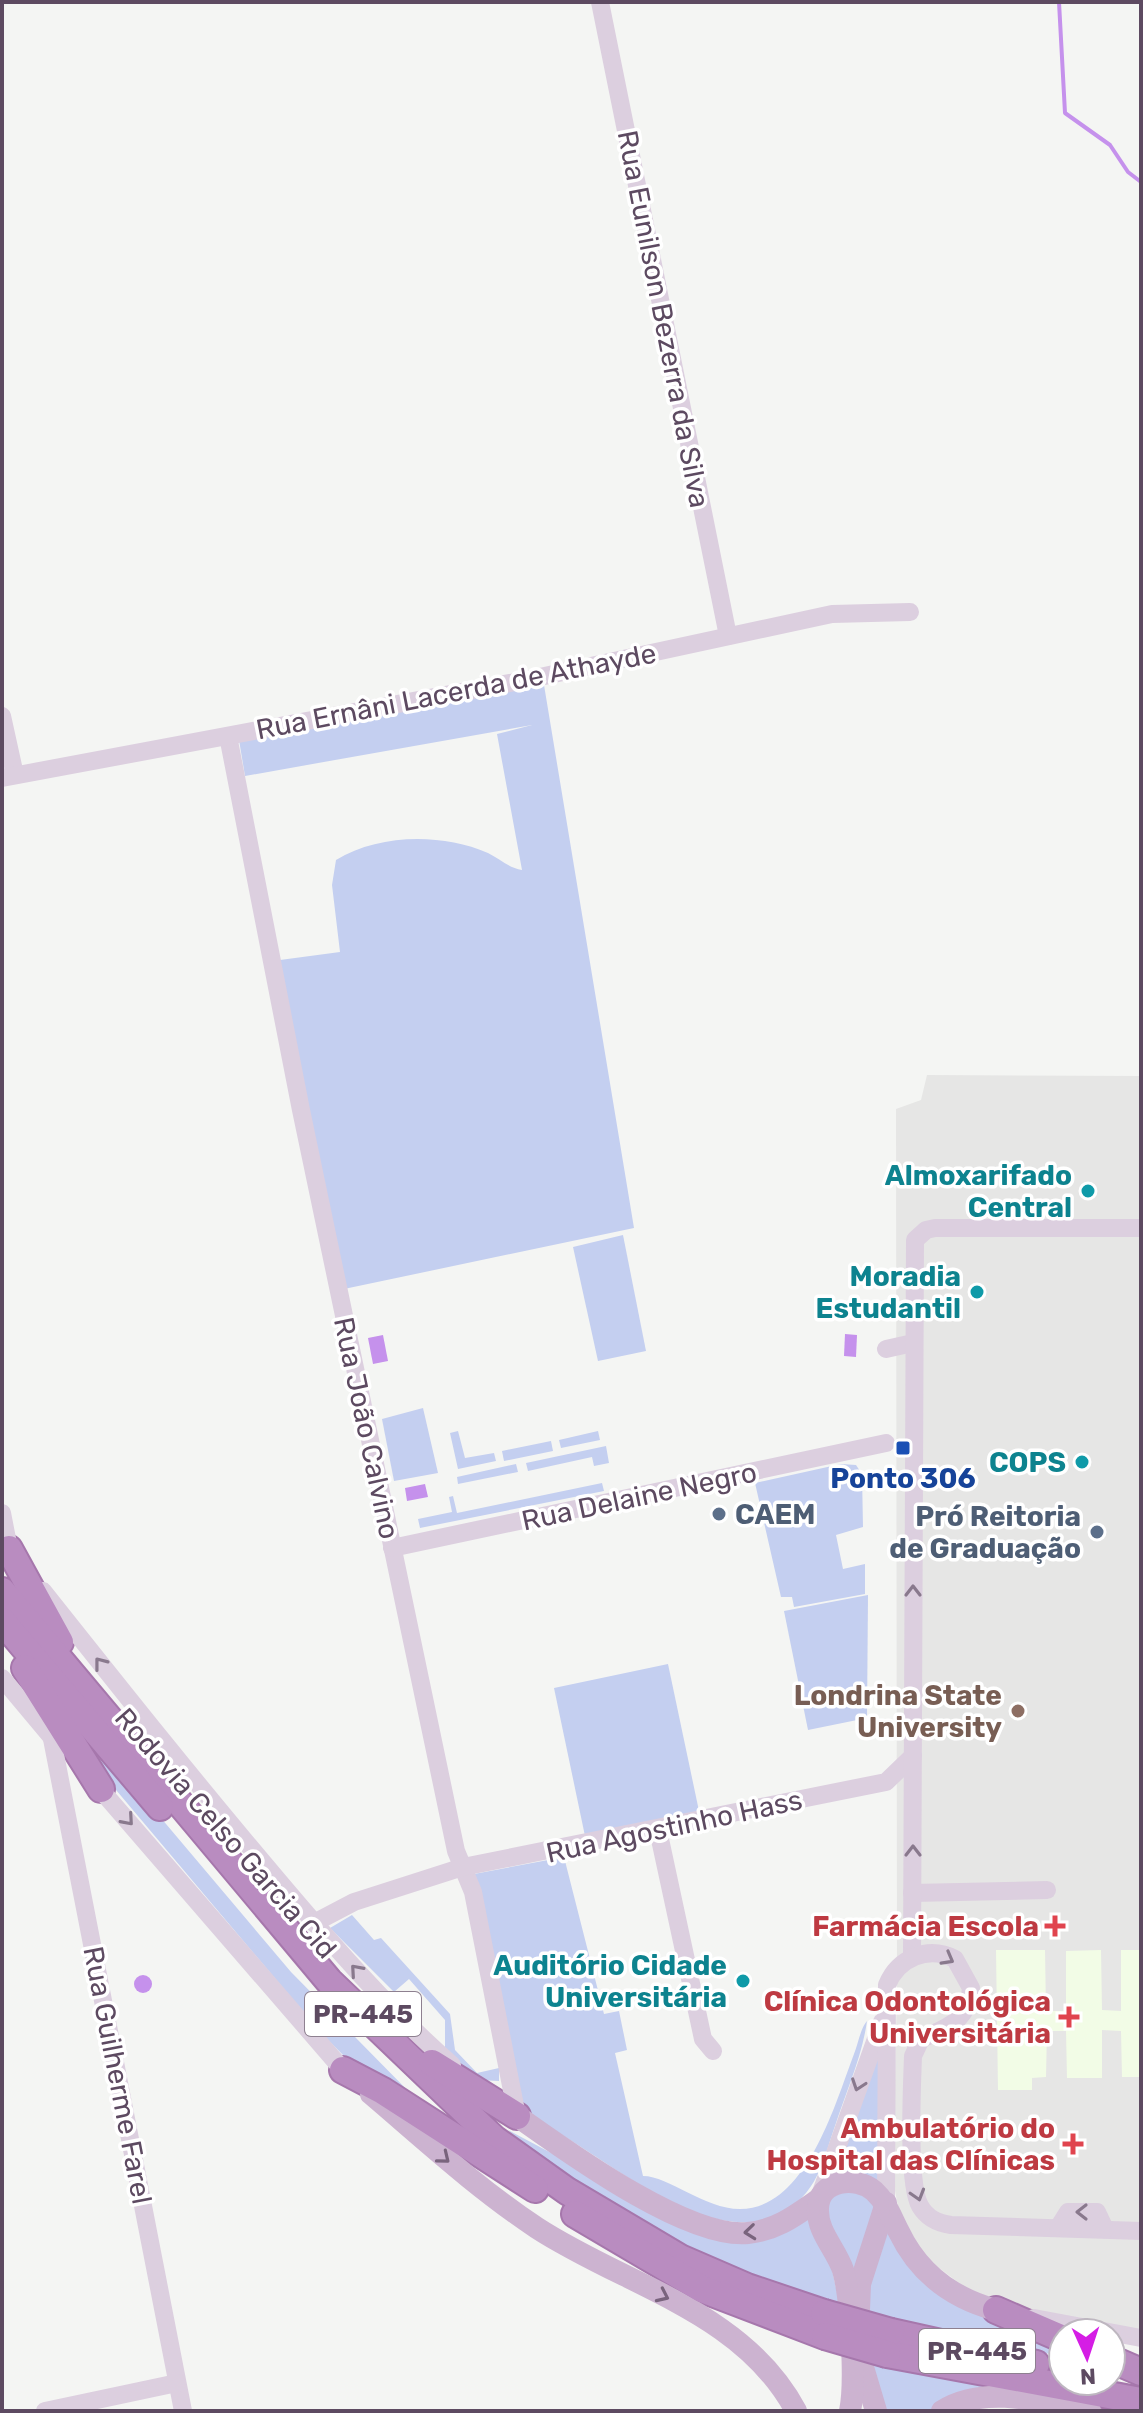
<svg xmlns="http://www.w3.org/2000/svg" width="1143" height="2413" viewBox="0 0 1143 2413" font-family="Rubik,sans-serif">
  <rect width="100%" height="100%" fill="#f4f5f3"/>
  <polygon fill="#e6e6e5" points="927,1075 1141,1076 1141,2333 999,2302 967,2289 923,2256 898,2207 893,2180 897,1983 896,1109 921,1100"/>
  <polygon fill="#f2fce6" points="996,1950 1045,1950 1046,2011 1066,2011 1066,1951 1101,1950 1102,2010 1121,2011 1121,1950 1141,1950 1141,2077 1122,2077 1121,2031 1102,2030 1102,2078 1067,2078 1066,2031 1047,2031 1046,2077 1032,2078 1032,2090 998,2090"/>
  <g fill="#c4cff0">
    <path d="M544,685L634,1228L344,1289L280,960L340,952L332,885L336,860C379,834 441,833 488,853C500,859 509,868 522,870L497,734L532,725L245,776L239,740Z"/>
    <polygon points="623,1235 646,1351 598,1361 573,1247"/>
    <polygon points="423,1408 438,1473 394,1481 382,1419"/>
    <polygon points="458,1431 465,1458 494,1453 496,1461 458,1469 450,1433"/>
    <polygon points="598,1431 600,1440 561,1448 559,1440"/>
    <polygon points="551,1441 553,1451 504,1461 502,1451"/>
    <polygon points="606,1446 609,1463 594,1466 592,1457 528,1471 526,1463"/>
    <polygon points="516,1464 518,1472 458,1484 457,1477"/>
    <polygon points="841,1464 856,1465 862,1474 863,1527 836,1535 843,1569 865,1564 865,1594 794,1607 792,1597 781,1597 755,1483"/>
    <polygon points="602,1483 604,1491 420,1528 418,1519 452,1512 449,1497 453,1496 457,1513"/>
    <polygon points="868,1595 867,1718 808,1730 784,1611"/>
    <polygon points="25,1657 291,1972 420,2103 357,2069 321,2033 84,1752"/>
    <polygon points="668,1664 699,1811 585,1836 554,1688"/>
    <path d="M564,1857L604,2014L619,2011L627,2050L615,2053L643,2176C669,2176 704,2209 740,2209C806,2209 835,2104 854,2054C858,2044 861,2027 867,2021C862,2057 846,2092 835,2126C827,2148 822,2174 806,2193C745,2265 642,2186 584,2149C564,2135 542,2124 521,2112L474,1874Z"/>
    <polygon points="352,1915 374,1940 381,1938 450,2014 455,2050 477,2073 499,2068 499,2081 478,2080 445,2050 445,2020 409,1979 394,1992 330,1928"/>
    <polygon points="878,2048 880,2185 833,2180"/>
    <polygon points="508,2130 700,2232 809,2213 829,2256 840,2306 753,2277 691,2250 559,2176"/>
    <polygon points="851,2188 876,2205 856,2281 823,2213 827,2200"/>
    <polygon points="886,2231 971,2311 999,2325 1063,2345 1063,2357 865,2313 865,2296"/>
    <polygon points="867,2361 985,2386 955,2394 930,2411 881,2411"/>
  </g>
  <g fill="#c591ec">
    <polygon points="845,1334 857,1335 856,1357 844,1356"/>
    <polygon points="383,1335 388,1361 373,1364 368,1338"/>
    <polygon points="425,1484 428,1497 407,1501 405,1488"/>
    <circle cx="143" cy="1984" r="9"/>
  </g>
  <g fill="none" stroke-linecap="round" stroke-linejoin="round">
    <polyline stroke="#c591ec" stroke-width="4" points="1059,2 1065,113 1110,145 1128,172 1141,182"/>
    <g stroke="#a677ac" stroke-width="30">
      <g id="highway">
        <polyline points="9,1549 60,1642"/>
        <polyline points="2,1591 329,1981 494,2139 567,2191 680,2258 747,2287 824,2313"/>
        <polyline points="2,1621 160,1807"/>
        <polyline points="25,1668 101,1789"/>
        <polyline points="432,2063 517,2116"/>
        <polyline points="343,2070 383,2091 535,2189"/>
        <polyline points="575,2214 702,2289 825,2336"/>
        <polyline points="996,2310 1063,2339"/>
        <polyline points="891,2332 1036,2364"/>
        <polyline points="887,2354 1141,2401"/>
        <polyline points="1111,2359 1141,2372"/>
      </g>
    </g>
    <g stroke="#dccfdf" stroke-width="18">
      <polyline points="600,2 728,636"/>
      <polyline points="2,716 15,775"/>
      <polyline points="228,736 301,1110 456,1851 473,1892 517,2116"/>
      <polyline points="2,778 526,680 832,614 910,612"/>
      <polyline points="886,1349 913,1343"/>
      <polyline points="2,1513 9,1549"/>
      <polyline points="392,1548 886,1443"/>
      <path d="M43,1591C120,1688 197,1785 277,1879C332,1944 388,2009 452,2065"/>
      <polyline points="2,1678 59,1746"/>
      <polyline points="52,1739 183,2411"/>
      <polyline points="94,1782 343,2070"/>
      <polyline points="658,1830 703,2039 713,2051"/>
      <polyline points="912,1893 1047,1890"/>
      <polyline points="314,1923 354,1902 463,1867 886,1782 913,1756"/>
      <polyline points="912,1957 915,1240 926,1230 935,1228 1141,1228"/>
      <polyline points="819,2198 882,2022"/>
      <path d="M886,2203L887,1985C898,1958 928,1945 955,1959L971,1988C969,2020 947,2028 921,2039L913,2056C912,2086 907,2183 920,2206C927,2218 937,2223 951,2225L1141,2231"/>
      <polyline points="1058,2228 1068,2212 1097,2212 1105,2229"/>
      <polyline points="1034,2318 1141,2338"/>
      <polyline points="45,2411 177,2383"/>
    </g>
    <g stroke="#ccb3d0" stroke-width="22">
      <path d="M371,2094C425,2140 478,2189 537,2228C626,2286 743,2311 796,2411"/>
      <path d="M517,2116C568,2152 687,2239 748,2233C777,2230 796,2215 819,2199"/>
      <polyline points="859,2310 860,2284 886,2203"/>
      <polyline points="862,2364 876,2411"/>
      <path d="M850,2411C856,2383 851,2298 843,2270C836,2249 817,2232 818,2209C818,2180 856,2175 874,2191C887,2203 891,2217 899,2232C919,2274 952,2298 996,2310"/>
      <path d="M942,2411C985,2384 1044,2402 1090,2411"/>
    </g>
    <use href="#highway" stroke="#b98cc0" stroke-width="26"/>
    <g stroke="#a677ac" stroke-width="30" stroke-linecap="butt">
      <g id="highway-bridge">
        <polyline points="824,2313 891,2332"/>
        <polyline points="825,2336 887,2354"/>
      </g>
    </g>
    <use href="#highway-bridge" stroke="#b98cc0" stroke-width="26"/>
  </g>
  <defs><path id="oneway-chevron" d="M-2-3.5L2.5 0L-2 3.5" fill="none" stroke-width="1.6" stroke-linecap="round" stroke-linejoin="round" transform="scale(2)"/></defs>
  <g stroke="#89798d">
    <use href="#oneway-chevron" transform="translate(913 1591) rotate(-90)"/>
    <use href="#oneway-chevron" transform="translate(100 1663) rotate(-128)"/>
    <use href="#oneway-chevron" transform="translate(128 1820) rotate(49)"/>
    <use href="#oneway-chevron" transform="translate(913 1851) rotate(-90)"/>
    <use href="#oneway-chevron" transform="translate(948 1959) rotate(29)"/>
    <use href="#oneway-chevron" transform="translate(356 1970) rotate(-131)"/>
    <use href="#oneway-chevron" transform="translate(858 2085) rotate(109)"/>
    <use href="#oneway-chevron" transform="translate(918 2195) rotate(73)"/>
    <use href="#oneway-chevron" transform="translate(1082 2212) rotate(-180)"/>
  </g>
  <g stroke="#79647d">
    <use href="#oneway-chevron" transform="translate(444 2158) rotate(39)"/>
    <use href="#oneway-chevron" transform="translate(750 2232) rotate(174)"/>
    <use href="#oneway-chevron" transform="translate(663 2296) rotate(25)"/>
  </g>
  <g fill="#0f9aa8" stroke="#fff" stroke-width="3">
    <circle cx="1088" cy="1191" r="8"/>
    <circle cx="977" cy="1292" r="8"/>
    <circle cx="1082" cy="1462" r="8"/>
    <circle cx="743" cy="1981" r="8"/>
  </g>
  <rect fill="#1a4fb4" stroke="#fff" stroke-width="3" x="895" y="1440" width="16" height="16" rx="4"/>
  <g fill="#5c6f8a" stroke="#fff" stroke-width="3">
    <circle cx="719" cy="1514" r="8"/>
    <circle cx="1097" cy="1532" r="8"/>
  </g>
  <circle fill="#8d6e63" stroke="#fff" stroke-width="3" cx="1018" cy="1711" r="8"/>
  <g fill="#e0444e" stroke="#fff" stroke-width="3">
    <path d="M1051 1914h8v8h8v8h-8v8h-8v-8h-8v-8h8z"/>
    <path d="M1065 2005h8v8h8v8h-8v8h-8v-8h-8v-8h8z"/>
    <path d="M1069 2132h8v8h8v8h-8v8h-8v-8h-8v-8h8z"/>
  </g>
  <g text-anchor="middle" stroke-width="7" stroke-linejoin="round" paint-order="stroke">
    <g fill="#fff" stroke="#8e8090" stroke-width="2">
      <rect x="305" y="1992" width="116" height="44" rx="6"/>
      <rect x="919" y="2329" width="116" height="44" rx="6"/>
    </g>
    <g font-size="26" font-weight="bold" fill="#5d4a61">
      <text x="363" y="2023">PR-445</text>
      <text x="977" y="2360">PR-445</text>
    </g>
    <g font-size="28" fill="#5d4a61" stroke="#fff">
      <text transform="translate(664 319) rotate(79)" y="10">Rua Eunilson Bezerra da Silva</text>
      <text transform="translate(456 691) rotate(-11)" y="10">Rua Ernâni Lacerda de Athayde</text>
      <text transform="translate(367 1428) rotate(78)" y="10">Rua João Calvino</text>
      <text transform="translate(639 1496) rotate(-12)" y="10">Rua Delaine Negro</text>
      <text transform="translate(674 1826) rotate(-12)" y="10">Rua Agostinho Hass</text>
      <text transform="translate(226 1833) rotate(49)" y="10">Rodovia Celso Garcia Cid</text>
      <text transform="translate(118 2075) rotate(79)" y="10">Rua Guilherme Farel</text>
    </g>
    <g font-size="28" font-weight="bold" fill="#0d838f" stroke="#fff" text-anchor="end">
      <text x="1072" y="1185">Almoxarifado<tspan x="1072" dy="32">Central</tspan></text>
      <text x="961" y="1286">Moradia<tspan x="961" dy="32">Estudantil</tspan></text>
      <text x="1066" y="1472">COPS</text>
      <text x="727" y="1975">Auditório Cidade<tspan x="727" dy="32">Universitária</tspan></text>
    </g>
    <g font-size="28" font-weight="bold" fill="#164399" stroke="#fff">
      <text x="903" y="1488">Ponto 306</text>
    </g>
    <g font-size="28" font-weight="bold" fill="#4e5e75" stroke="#fff" text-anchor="start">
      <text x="735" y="1524">CAEM</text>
      <text x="1081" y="1526" text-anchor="end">Pró Reitoria<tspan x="1081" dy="32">de Graduação</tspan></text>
    </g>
    <g font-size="28" font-weight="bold" fill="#785e54" stroke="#fff" text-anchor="end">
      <text x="1002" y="1705">Londrina State<tspan x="1002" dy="32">University</tspan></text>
    </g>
    <g font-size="28" font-weight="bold" fill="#be3a42" stroke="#fff" text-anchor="end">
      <text x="1039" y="1936">Farmácia Escola</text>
      <text x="1051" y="2011">Clínica Odontológica<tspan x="1051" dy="32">Universitária</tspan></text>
      <text x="1055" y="2138">Ambulatório do<tspan x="1055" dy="32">Hospital das Clínicas</tspan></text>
    </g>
  </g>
  <rect width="1143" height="2413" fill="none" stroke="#5d4a61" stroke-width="8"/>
  <g transform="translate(1087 2357) rotate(177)"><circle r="38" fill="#ffffff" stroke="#beb7c0" stroke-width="2"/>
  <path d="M0-6L14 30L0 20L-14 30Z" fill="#d51de5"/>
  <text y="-12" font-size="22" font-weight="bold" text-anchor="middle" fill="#5d4a61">N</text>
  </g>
</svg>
